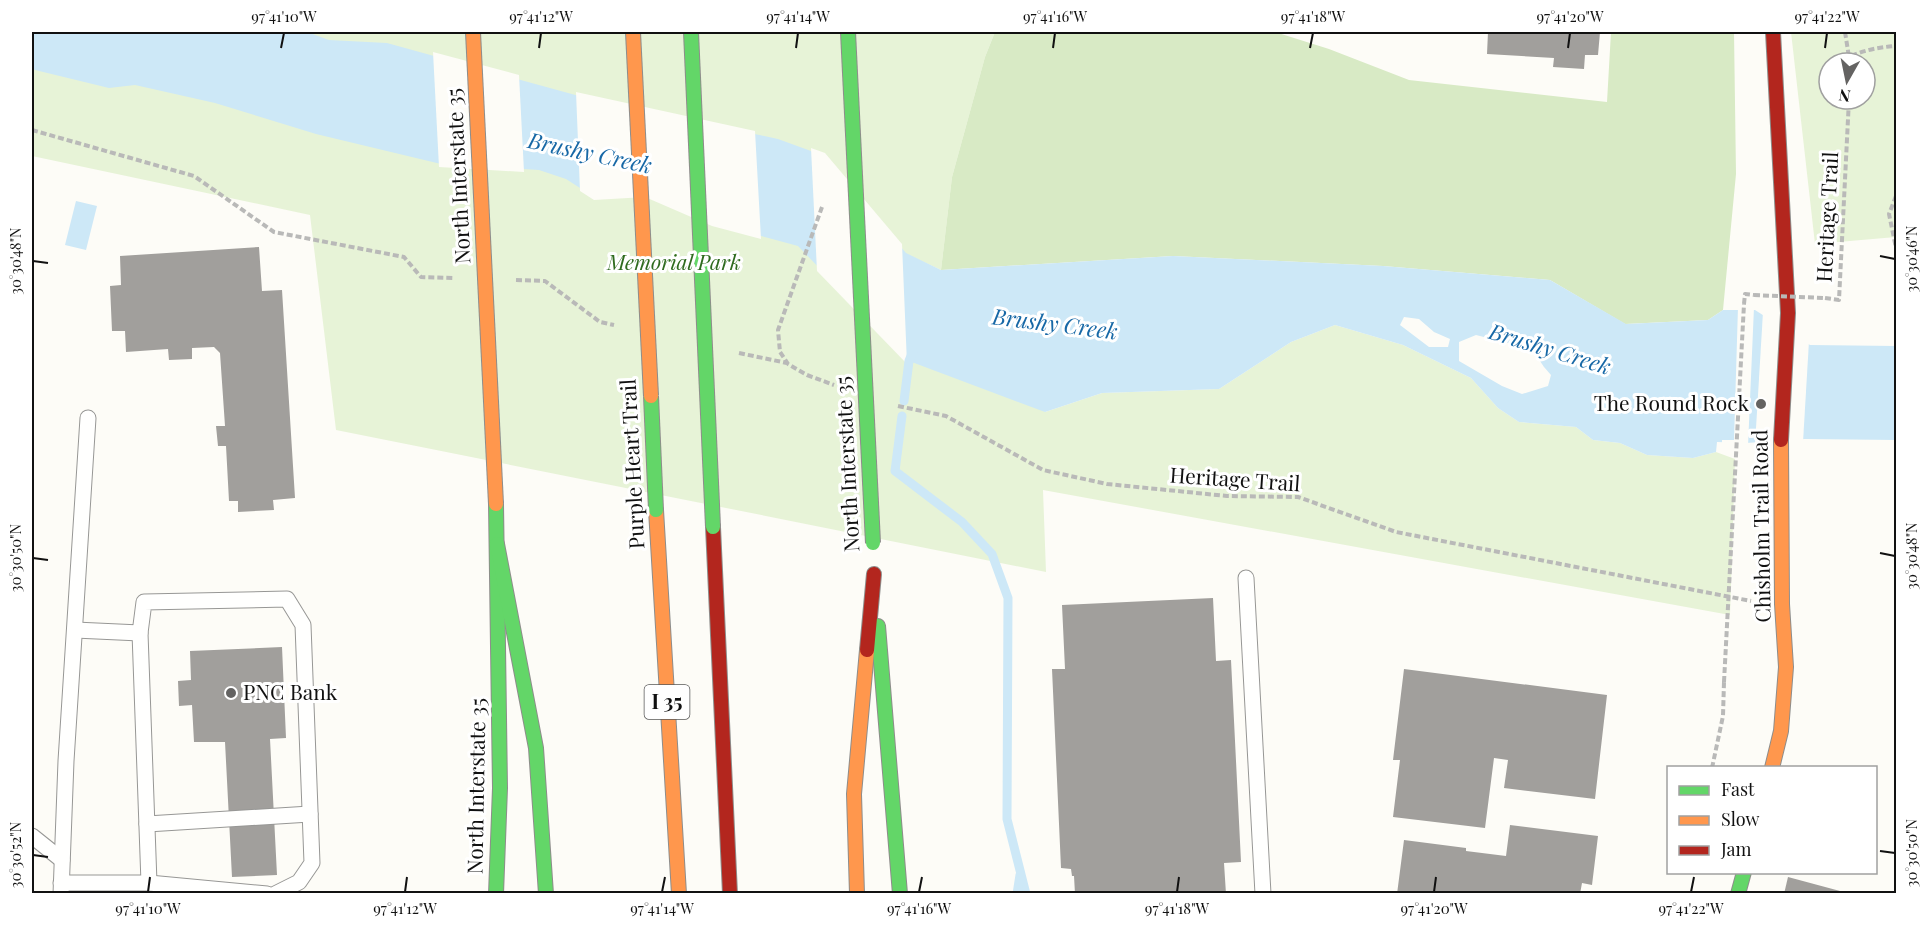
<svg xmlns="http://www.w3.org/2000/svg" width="1928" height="925" viewBox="0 0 1928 925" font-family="'Playfair Display',serif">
  <rect width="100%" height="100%" fill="#fdfcf7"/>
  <g fill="#e7f3d7" fill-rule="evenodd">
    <polygon points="32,32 995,32 985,57 952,177 941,270 906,254 1045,412 1102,393 1219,389 1291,342 1335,325 1403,345 1471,378 1498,408 1519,422 1576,427 1593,440 1620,443 1647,455 1693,458 1716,452 1735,459 1730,615 1043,490 1046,572 336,430 310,215 32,156"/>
    <path d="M1791,32H1896V237L1815,244ZM1829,63H1865V99H1829Z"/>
  </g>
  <polygon fill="#d8eac5" points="995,32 1275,32 1329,49 1409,80 1607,102 1611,32 1734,32 1736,174 1723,310 1708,320 1625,324 1550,280 1383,266 1173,256 941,270 952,177 985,57"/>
  <g fill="#cde8f7" fill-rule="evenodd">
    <path d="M32,32H307L329,40L387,43L579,96L778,139L822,155L906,253L941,270L1173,256L1383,266L1550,280L1626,324L1708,320L1723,310H1755L1810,345L1896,346V440L1805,439L1746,443L1717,442L1716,452L1693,458L1647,455L1620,443L1593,440L1576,427L1519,422L1498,408L1471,378L1403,345L1335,325L1291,342L1219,389L1102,393L1045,412L909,361L798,246L713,223L645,194L594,197L566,179L539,170L441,164L316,134L215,103L135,85L109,88L35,70L32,68ZM1404,317L1419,319L1434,332L1450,339L1448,347H1429L1400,325ZM1476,335L1532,349L1544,367L1551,375L1548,386L1522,394L1502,386L1459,361V342Z"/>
    <polygon points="76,201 97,206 86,250 65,245"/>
  </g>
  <g fill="#fdfcf7">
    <polygon points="433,52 519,75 524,172 439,167"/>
    <polygon points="576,92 755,131 761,239 712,226 645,197 594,200 580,191"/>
    <polygon points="811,148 825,153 902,244 907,364 817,271"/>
    <polygon points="1738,307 1754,307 1748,446 1722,445 1722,440 1734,440"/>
    <polygon points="1763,312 1809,341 1803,442 1755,445"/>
  </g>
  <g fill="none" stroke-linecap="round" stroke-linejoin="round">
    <g stroke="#cde8f7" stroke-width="9">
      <polyline points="904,401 909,361 913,351"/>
      <polyline points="902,416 895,471 962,522 992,554 1008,598 1007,819 1026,894"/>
      <polyline points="1017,894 1020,875"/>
    </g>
  </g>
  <g fill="#a19f9c">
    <polygon points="1488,32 1600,32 1598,55 1585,55 1584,69 1553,67 1554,58 1487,54"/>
    <polygon points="259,247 262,291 282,290 295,498 273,500 274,510 238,512 238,501 229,501 226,446 218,446 216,426 225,426 220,353 214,347 192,348 192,359 169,360 168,349 126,352 125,331 112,331 110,286 121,285 120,256"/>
    <polygon points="1213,598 1216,661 1231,660 1241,862 1224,863 1226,894 1075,894 1074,876 1072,876 1071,869 1061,868 1052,669 1065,669 1062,605"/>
    <polygon points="282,647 286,738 270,739 277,875 232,877 225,742 194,742 192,705 179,706 178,681 191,680 190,651"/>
    <polygon points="1404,669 1607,695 1595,799 1504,788 1508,760 1494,758 1485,828 1393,817 1400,760 1393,760"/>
    <polygon points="1510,825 1598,836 1592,885 1582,883 1580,894 1397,894 1404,840 1466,848 1466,851 1506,856"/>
    <polygon points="1788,877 1840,891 1839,894 1784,894"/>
  </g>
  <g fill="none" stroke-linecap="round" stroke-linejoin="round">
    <g stroke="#979795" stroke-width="17">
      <g id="lane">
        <polyline points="1246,578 1263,894"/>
        <polyline points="75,630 140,633 144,602 287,599 303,625 312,863 299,882 275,894"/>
        <polyline points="140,633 149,883"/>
        <polyline points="147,824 310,814"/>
        <polyline points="32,836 62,860"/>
        <polyline points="61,883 149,883 267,894"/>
        <polyline points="61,894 66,761 88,418"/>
      </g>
    </g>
    <g stroke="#8e8d8b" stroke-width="16">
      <g id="fast">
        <polyline points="496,504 500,788 496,894"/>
        <polyline points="497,544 536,748 546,894"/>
        <polyline points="878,626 900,894"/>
        <polyline points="1738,894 1744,872"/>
      </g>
    </g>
    <g stroke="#8e8d8b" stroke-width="16">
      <g id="slow">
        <polyline points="656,510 679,894"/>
        <polyline points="1772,768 1781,731 1786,667 1782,604 1781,440"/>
        <polyline points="857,894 854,794 867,650"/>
      </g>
    </g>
    <g stroke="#8e8d8b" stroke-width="16">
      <g id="jam">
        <polyline points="1773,32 1788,313 1781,440"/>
        <polyline points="713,527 730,894"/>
        <polyline points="867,650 874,574"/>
      </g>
    </g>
    <g stroke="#b9b9b8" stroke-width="4" stroke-dasharray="6 3" stroke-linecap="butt">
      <polyline points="1845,32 1849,57"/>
      <path d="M1847,63L1849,57C1864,50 1880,47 1896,46"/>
      <polyline points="32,130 194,176 274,232 404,257 421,277 454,278"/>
      <polyline points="1896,196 1889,214 1896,248"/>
      <polyline points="822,207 778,330 780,352 788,364 807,375 834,385"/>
      <polyline points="516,280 545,281 600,322 614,325"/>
      <polyline points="1825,298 1839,300 1849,99"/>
      <polyline points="1744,304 1745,294 1754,295"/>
      <polyline points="739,353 787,363"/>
      <polyline points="898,406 946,416 1043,470 1107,484 1227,496 1298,497 1396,532 1751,601"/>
      <polyline points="1712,768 1723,716 1724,682"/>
    </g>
    <use href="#lane" stroke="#fffffe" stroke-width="15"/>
    <use href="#fast" stroke="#63d668" stroke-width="14"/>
    <use href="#slow" stroke="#ff974d" stroke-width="14"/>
    <use href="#jam" stroke="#b3261e" stroke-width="14"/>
    <g stroke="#8e8d8b" stroke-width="16" stroke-linecap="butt">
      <g id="fast-bridge">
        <polyline points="691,32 713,527"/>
        <polyline points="848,32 873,543"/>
        <polyline points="651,396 656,510"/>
      </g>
    </g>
    <g stroke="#8e8d8b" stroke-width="16" stroke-linecap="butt">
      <g id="slow-bridge">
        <polyline points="473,32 496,504"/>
        <polyline points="633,32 651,396"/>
      </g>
    </g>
    <g stroke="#b9b9b8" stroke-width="4" stroke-dasharray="6 3" stroke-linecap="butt">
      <polyline points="1754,295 1825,298"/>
      <polyline points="1724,682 1744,304"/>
    </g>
    <use href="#fast-bridge" stroke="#63d668" stroke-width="14"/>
    <use href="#slow-bridge" stroke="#ff974d" stroke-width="14"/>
  </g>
  <path fill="none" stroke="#111" stroke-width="2" d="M281,48L284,33M539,48L541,33M796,48L798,33M1053,48L1055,33M1310,48L1313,33M1568,48L1570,33M1825,48L1827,33M1880,256L1895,259M33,261L48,263M1880,553L1895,556M33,558L48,560M1880,851L1895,853M33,855L48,857M148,892L150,877M405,892L407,877M662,892L665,877M919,892L922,877M1177,892L1179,877M1434,892L1436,877M1691,892L1694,877"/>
  <g fill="#646362" stroke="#fff" stroke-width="2">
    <circle cx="1761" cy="404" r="6"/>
    <circle cx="231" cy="693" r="6"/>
  </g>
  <g text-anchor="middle" stroke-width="6" stroke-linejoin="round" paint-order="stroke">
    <rect fill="#fff" stroke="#585858" stroke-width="1.5" x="644.5" y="685" width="45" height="34" rx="4.5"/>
    <g font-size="20" font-weight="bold" fill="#111">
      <text x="667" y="709">I 35</text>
    </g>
    <g font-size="21" fill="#111" stroke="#fff">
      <text transform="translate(459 176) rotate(-93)" y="7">North Interstate 35</text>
      <text transform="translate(1828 217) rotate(-87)" y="7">Heritage Trail</text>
      <text transform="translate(633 464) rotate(-93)" y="7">Purple Heart Trail</text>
      <text transform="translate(848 464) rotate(-93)" y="7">North Interstate 35</text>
      <text transform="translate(1235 480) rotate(4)" y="7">Heritage Trail</text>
      <text transform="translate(1762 526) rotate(-91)" y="7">Chisholm Trail Road</text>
      <text transform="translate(477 786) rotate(-89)" y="7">North Interstate 35</text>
    </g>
    <g font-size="21" font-style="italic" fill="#2f6b1f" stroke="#fff">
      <text x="674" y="270">Memorial Park</text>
    </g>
    <g font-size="21" fill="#111" stroke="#fff" text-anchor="end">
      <text x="1749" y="411">The Round Rock</text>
      <text x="243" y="700" text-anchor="start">PNC Bank</text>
    </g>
    <g font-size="22" font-style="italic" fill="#1768a6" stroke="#fff">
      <text transform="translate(590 153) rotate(12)" y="8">Brushy Creek</text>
      <text transform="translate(1055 324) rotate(7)" y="8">Brushy Creek</text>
      <text transform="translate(1550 349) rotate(17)" y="8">Brushy Creek</text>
    </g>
  </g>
  <rect width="1928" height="925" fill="none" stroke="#ffffff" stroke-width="66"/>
  <rect x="1667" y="766" width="210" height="108" fill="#ffffff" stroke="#a0a0a0" stroke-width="1.5"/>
  <rect x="1679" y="786" width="30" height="9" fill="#63d668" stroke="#a0a0a0" stroke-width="1.5"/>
  <text x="1721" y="796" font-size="18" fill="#111111">Fast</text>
  <rect x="1679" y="816" width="30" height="9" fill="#ff974d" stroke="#a0a0a0" stroke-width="1.5"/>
  <text x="1721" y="826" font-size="18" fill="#111111">Slow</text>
  <rect x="1679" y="846" width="30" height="9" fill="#b3261e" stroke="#a0a0a0" stroke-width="1.5"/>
  <text x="1721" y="856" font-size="18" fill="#111111">Jam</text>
  <g transform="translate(1847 81) rotate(189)"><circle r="28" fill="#ffffff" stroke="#a0a0a0" stroke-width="1.5"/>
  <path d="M0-4.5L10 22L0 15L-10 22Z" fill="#646362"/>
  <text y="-9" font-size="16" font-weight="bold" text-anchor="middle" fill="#111111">N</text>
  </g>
  <rect x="33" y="33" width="1862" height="859" fill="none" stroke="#111" stroke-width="2"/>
  <g font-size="15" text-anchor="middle" fill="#111">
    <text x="284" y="22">97°41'10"W</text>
    <text x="541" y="22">97°41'12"W</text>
    <text x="798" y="22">97°41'14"W</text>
    <text x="1055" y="22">97°41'16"W</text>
    <text x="1313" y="22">97°41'18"W</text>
    <text x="1570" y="22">97°41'20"W</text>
    <text x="1827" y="22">97°41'22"W</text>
    <text transform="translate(1912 259) rotate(-90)" y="5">30°30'46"N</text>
    <text transform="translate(16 261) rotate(-90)" y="5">30°30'48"N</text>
    <text transform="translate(1912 556) rotate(-90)" y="5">30°30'48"N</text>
    <text transform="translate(16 558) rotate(-90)" y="5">30°30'50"N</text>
    <text transform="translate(1912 853) rotate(-90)" y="5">30°30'50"N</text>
    <text transform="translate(16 855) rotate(-90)" y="5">30°30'52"N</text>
    <text x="148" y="914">97°41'10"W</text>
    <text x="405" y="914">97°41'12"W</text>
    <text x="662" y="914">97°41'14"W</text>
    <text x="919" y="914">97°41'16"W</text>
    <text x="1177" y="914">97°41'18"W</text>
    <text x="1434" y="914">97°41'20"W</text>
    <text x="1691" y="914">97°41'22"W</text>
  </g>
</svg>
